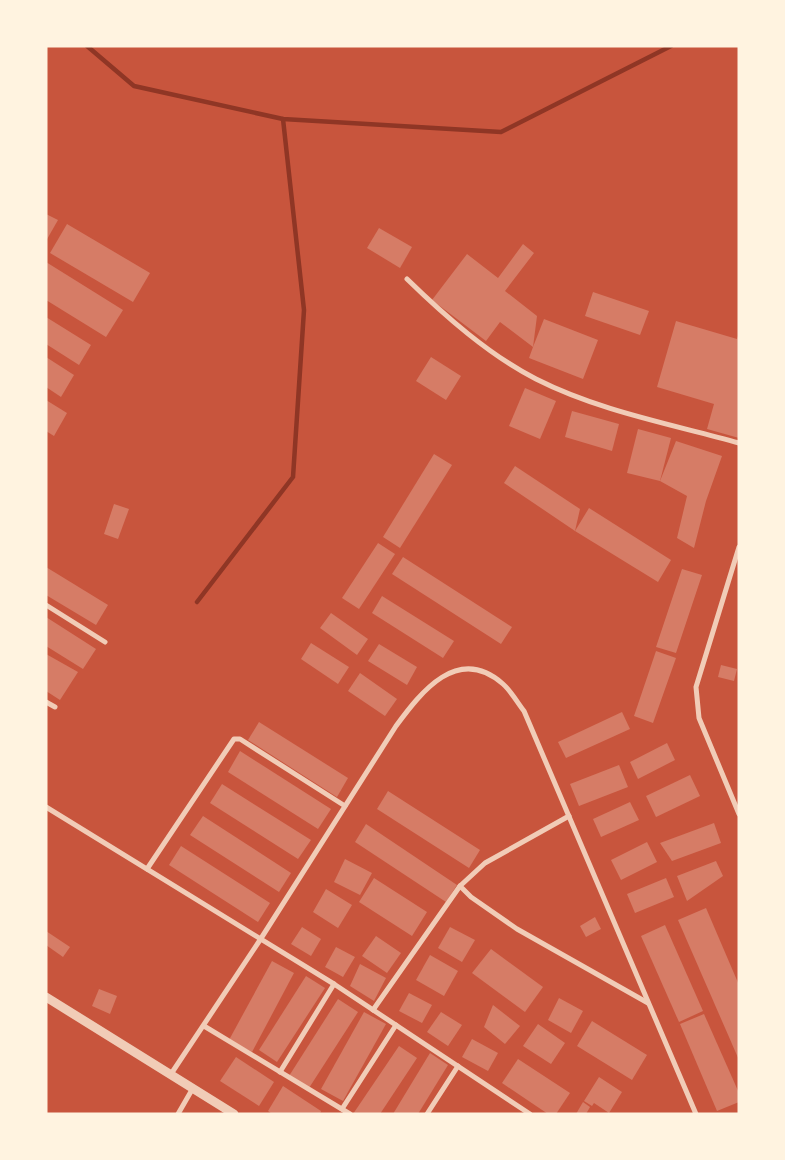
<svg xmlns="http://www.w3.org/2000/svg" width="785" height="1160" viewBox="0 0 785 1160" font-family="'Noto Sans',sans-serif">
  <rect width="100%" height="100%" fill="#c8553d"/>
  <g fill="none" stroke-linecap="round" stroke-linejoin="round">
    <g stroke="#8f3625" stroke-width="4.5">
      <polyline points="87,46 134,86 283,119 501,132 671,46"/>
      <polyline points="197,602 293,477 304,310 283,119"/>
    </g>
  </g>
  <g fill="#d67c66">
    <polygon points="46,214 58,220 46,241"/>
    <polygon points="67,224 150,273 133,302 50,253"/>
    <polygon points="379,228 412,247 400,268 367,248"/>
    <polygon points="523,244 534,253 505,291 537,316 533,347 544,319 598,340 583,379 529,358 533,347 500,322 486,341 432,300 467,254 498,278"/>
    <polygon points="46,262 123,310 106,337 46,300"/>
    <polygon points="593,292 649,311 640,335 585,316"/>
    <polygon points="46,317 91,345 79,365 46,344"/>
    <polygon points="676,321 737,339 739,333 739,438 707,429 714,404 657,387"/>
    <polygon points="46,357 74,375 61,397 46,387"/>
    <polygon points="431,357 461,376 446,400 416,381"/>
    <polygon points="525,388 556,401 540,439 509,426"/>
    <polygon points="46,400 67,413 54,436 46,431"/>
    <polygon points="572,411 619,424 612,451 565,437"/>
    <polygon points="638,429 671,438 660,481 627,473"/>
    <polygon points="676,441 722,456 706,501 694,548 677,538 687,496 660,481"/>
    <polygon points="434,454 452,465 400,548 383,537"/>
    <polygon points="515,466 580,509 575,531 504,483"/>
    <polygon points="114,504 129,509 118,539 104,534"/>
    <polygon points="589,508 671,560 658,582 575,531"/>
    <polygon points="378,543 395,554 359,609 342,598"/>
    <polygon points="403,557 512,627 501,644 392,574"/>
    <polygon points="46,567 108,605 96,625 46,595"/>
    <polygon points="682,569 702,575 676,653 656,647"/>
    <polygon points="382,596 454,641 443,658 372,613"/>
    <polygon points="331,613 368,639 357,655 320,628"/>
    <polygon points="46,617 96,649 83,669 46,646"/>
    <polygon points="311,643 349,667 338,684 301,659"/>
    <polygon points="379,644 417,667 407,685 368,661"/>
    <polygon points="656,651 676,658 653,723 634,716"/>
    <polygon points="46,654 78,672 60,700 46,691"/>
    <polygon points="721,665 737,669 734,681 718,677"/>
    <polygon points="360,673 397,699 385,716 348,691"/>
    <polygon points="622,712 630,729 566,758 558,742"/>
    <polygon points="259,722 348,778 337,797 248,740"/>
    <polygon points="667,743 675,760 638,779 630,762"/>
    <polygon points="240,751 331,809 318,829 228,772"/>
    <polygon points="619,765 628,787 579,806 570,784"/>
    <polygon points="690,775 700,796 656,817 646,796"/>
    <polygon points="222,784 311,840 298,859 210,803"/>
    <polygon points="388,791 480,850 469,868 377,809"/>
    <polygon points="630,802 639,820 601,837 593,819"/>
    <polygon points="203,816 291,873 279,892 190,835"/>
    <polygon points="714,823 721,843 672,861 660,843"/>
    <polygon points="366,824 457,885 446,902 355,842"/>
    <polygon points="647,842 657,862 621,880 611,860"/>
    <polygon points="181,846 270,903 258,922 169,865"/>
    <polygon points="345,859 372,873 360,895 334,882"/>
    <polygon points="716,861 723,876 687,901 677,876"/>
    <polygon points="374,878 427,912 412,936 359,902"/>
    <polygon points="666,878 674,897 635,913 627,894"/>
    <polygon points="326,889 352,905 338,928 313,912"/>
    <polygon points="706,908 739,985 739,1060 678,920"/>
    <polygon points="595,917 601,929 586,937 580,926"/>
    <polygon points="665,925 703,1011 679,1022 641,936"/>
    <polygon points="302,927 321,939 311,956 291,944"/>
    <polygon points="450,927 475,940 462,962 438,948"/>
    <polygon points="46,931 70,947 63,957 46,945"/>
    <polygon points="376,936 401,953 387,973 362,956"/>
    <polygon points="336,947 355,957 343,977 325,967"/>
    <polygon points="491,949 543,987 525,1012 472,973"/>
    <polygon points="430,955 458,971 444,996 416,980"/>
    <polygon points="272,961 294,973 252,1052 229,1040"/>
    <polygon points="360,964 386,978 374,1001 350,986"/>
    <polygon points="306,976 325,988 277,1062 259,1050"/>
    <polygon points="99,989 117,996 110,1014 92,1006"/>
    <polygon points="409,993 432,1005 422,1023 399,1011"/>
    <polygon points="559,998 583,1011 571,1033 548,1020"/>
    <polygon points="338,999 358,1012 309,1088 289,1076"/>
    <polygon points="493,1005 520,1026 505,1044 484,1027"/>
    <polygon points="364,1012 386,1024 343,1101 321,1089"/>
    <polygon points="441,1012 462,1025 448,1046 427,1032"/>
    <polygon points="704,1014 739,1093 739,1102 717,1111 680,1024"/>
    <polygon points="592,1021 647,1055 632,1080 577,1046"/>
    <polygon points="538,1024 565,1043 551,1064 523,1046"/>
    <polygon points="472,1039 498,1053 488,1071 462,1057"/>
    <polygon points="399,1046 417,1058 380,1114 353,1114"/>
    <polygon points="430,1053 448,1065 418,1114 393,1114"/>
    <polygon points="236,1057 274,1082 259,1106 220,1081"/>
    <polygon points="518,1059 570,1093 556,1114 548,1114 502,1083"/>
    <polygon points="599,1077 622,1092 609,1113 594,1103 592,1106 584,1101"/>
    <polygon points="283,1086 321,1111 320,1114 272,1114 268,1111"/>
    <polygon points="583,1102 590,1107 586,1114 576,1114"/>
  </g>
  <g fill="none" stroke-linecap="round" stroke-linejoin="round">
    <g stroke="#f1ccb7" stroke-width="5">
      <path d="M407,279C445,316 489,355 536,379C599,411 671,424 739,443"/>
      <polyline points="739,547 696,687 699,718 739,814"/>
      <polyline points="46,605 105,642"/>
      <polyline points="46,702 55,707"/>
      <polyline points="46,807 334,984 530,1114"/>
      <polyline points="569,816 485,863 460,886 471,897 517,929 648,1003"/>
      <polyline points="147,869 234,739 240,739 345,806"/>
      <polyline points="373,1010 460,886"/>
      <polyline points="204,1026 350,1114"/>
      <polyline points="280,1072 334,984"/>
      <path d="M171,1074L260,940L396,726C421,692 458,644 503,684C511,691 517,702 524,711L696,1114"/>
      <polyline points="342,1109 396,1025"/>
      <polyline points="178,1114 193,1088"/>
      <polyline points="427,1114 458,1066"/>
    </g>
    <polyline stroke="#f1ccb7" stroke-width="9" points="46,997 234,1114"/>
  </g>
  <rect width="785" height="1160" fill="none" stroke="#fff3e0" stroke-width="95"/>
</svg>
